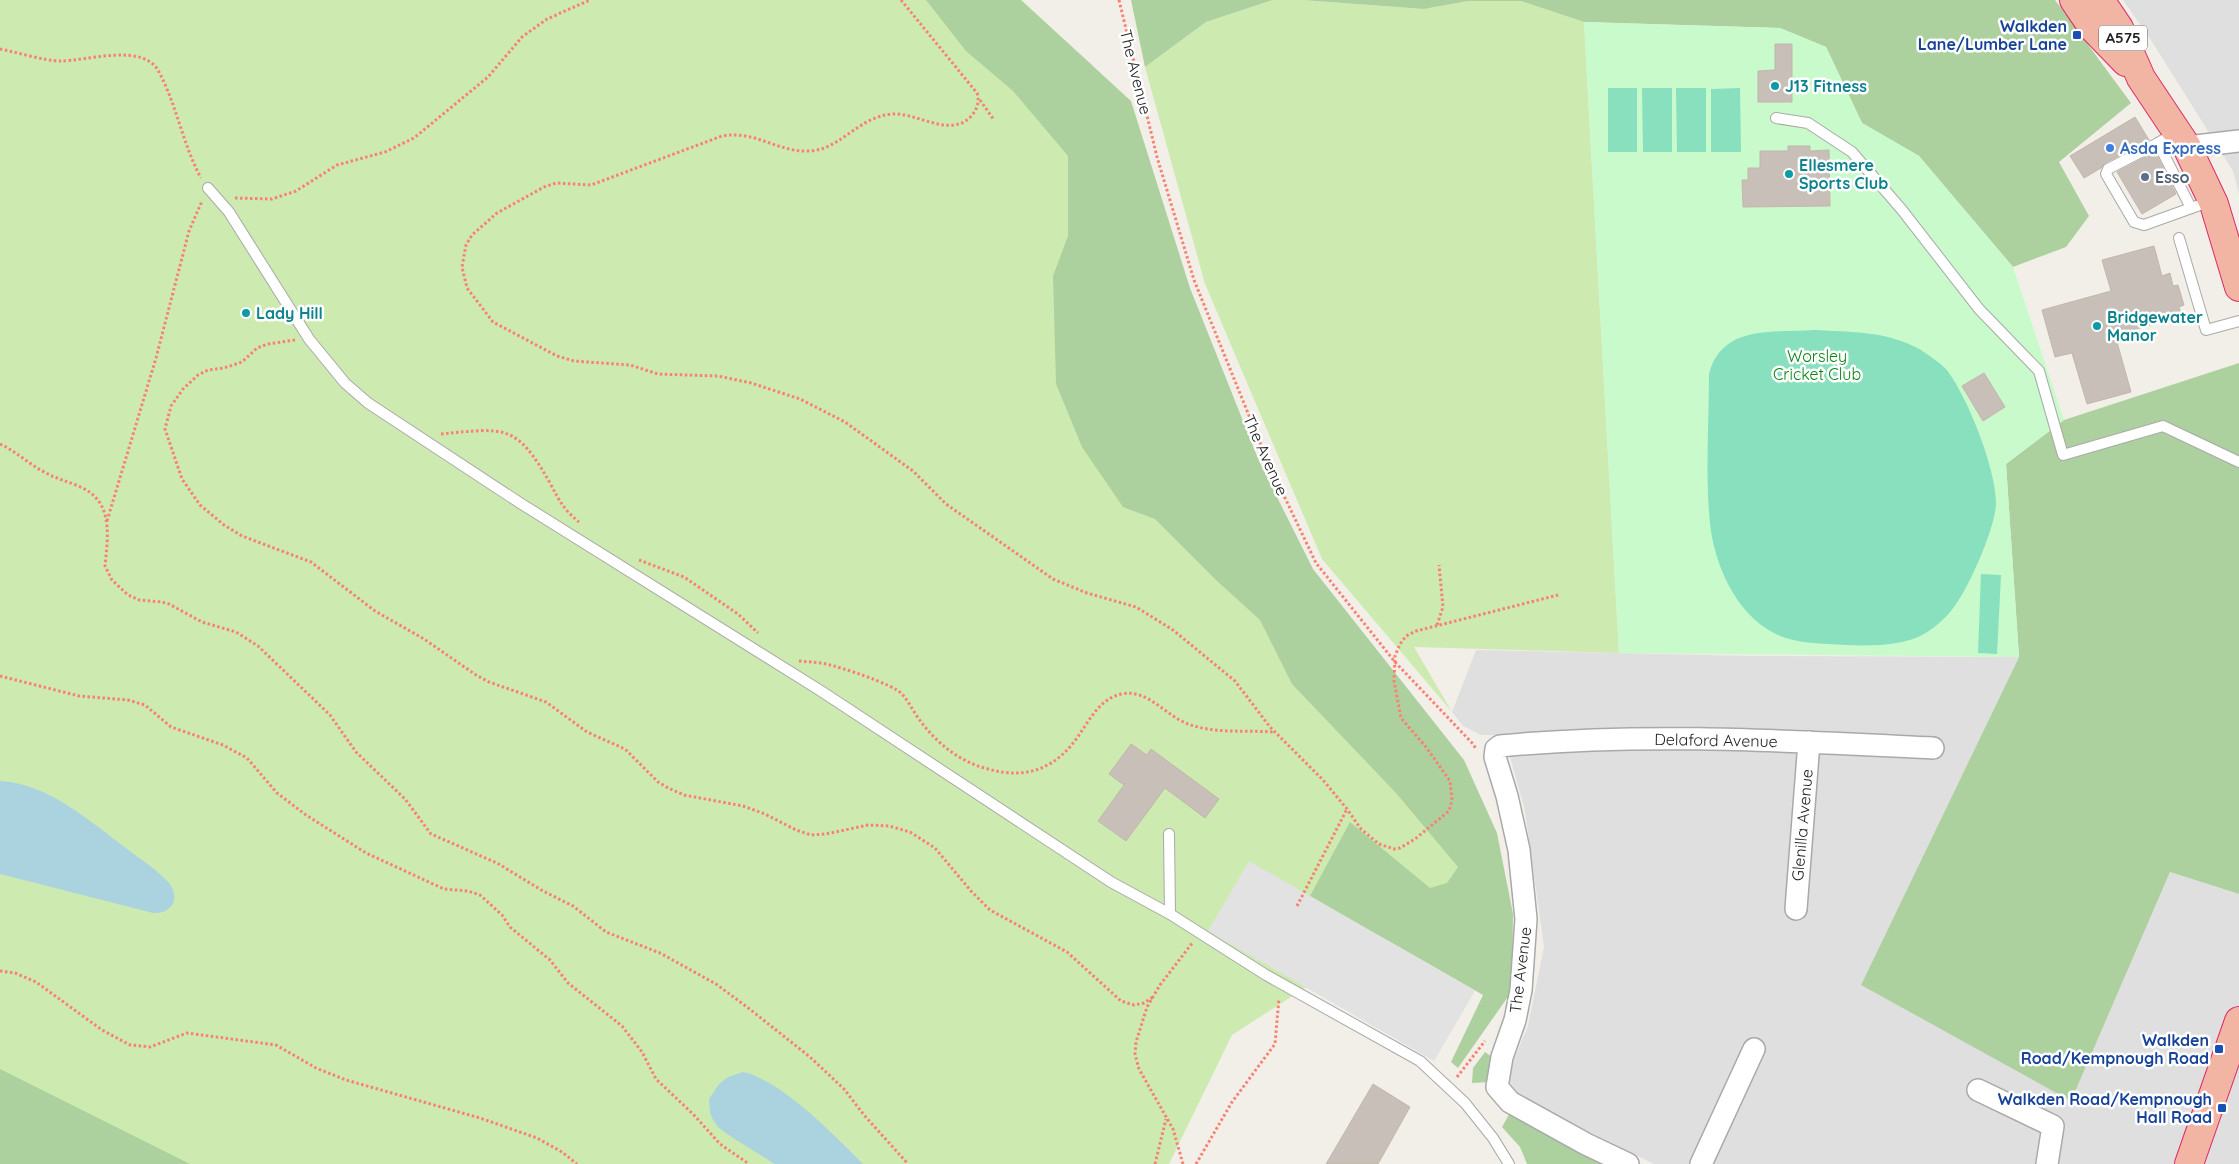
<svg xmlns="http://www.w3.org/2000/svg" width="2239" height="1164" viewBox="0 0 2239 1164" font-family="Quicksand,sans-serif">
  <rect width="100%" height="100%" fill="#f2efe9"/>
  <g fill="#e0dfdf">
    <polygon points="2123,0 2239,0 2239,194 2233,171 2151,40"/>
    <polygon points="1476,650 1753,656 2019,657 1861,985 2071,1100 2170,872 2239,894 2239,1164 1654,1164 1515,1095 1510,1083 1510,1069 1528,1026 1544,947 1525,811 1504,735 1481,735 1463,726 1452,712"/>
  </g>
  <g fill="#cdebb0">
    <polygon points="0,0 1021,0 1092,65 1198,394 1472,880 1232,1035 1169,1164 0,1164"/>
    <polygon points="1273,0 1302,0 1424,9 1468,1 1521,1 1584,22 1619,653 1414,647 1452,712 1322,559 1205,284 1145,67 1206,22"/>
  </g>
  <g fill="#add19e">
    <polygon points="926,0 1021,0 1131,101 1190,288 1259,461 1313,569 1464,760 1497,833 1513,914 1512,991 1458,1068 1451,1062 1483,995 1310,896 1350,822 1430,888 1447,883 1458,867 1396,793 1292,684 1260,620 1216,580 1155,519 1123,507 1082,447 1056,384 1053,276 1068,236 1068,156 1013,91 966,51"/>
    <polygon points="1131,0 1273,0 1206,22 1145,67"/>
    <polygon points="1302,0 2055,0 2131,103 2059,162 2089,216 2066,247 2013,267 1919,156 1862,123 1826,47 1780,28 1584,22 1521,1 1468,1 1424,9"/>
    <polygon points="2239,363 2239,894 2170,872 2071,1101 1861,985 2019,657 2006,464 2064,420"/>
    <polygon points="1485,1052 1495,1059 1491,1082 1472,1083 1473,1068"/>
    <polygon points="0,1069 190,1164 0,1164"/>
    <polygon points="1511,1111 1615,1164 1527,1164 1520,1147 1502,1127"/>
  </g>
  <polygon fill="#c8facc" points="1584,22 1780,28 1826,47 1862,123 1919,156 2013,267 2064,420 2006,464 2019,657 1619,653"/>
  <g fill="#88e0be">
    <rect x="1608" y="88" width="29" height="64"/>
    <polygon points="1642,88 1672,88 1672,152 1643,152"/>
    <polygon points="1676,88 1706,88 1706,152 1677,152"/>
    <polygon points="1740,88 1741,152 1711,152 1711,89"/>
    <path d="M1814,330C1851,332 1888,331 1921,350C1928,355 1939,362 1945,368C1966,392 1997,471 1996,503C1996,526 1970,585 1956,604C1948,616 1937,626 1924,634C1901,648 1857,646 1830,644C1811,643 1791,642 1774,633C1736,614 1714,564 1710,523C1705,475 1709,423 1709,374C1722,324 1773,333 1814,330Z"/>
    <polygon points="1981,574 2001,575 1997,654 1978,653"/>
  </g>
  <polygon fill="#e2e2e2" points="1249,861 1475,991 1434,1061 1208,931"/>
  <g fill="#aad3df">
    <path d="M0,781C48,783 91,822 127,849C140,859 155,868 166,880C181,894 175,914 153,913L0,874Z"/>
    <path d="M743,1072C781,1080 835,1136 863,1164H775L733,1138L719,1128L713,1120L710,1113L709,1099L719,1084L728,1077Z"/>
  </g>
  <g fill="#c7bfb8" stroke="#c4b6ab">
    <polygon points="1775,44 1792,44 1792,102 1758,102 1758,71 1775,70"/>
    <polygon points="2135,117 2149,140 2105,163 2101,168 2084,178 2070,156"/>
    <polygon points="1788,146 1810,146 1810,151 1829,150 1830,206 1743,207 1742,180 1748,180 1748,168 1760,168 1760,151 1788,151"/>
    <polygon points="2155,152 2176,194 2142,214 2117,172"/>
    <polygon points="2154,246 2162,276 2170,273 2173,286 2178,285 2184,305 2179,307 2182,316 2115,335 2131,392 2087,404 2072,353 2055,357 2042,310 2111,291 2102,260"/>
    <polygon points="1984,373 2005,407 1983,421 1962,386"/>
    <polygon points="1131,744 1147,755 1151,749 1219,799 1205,818 1165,788 1126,841 1098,821 1124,785 1109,774"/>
    <polygon points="1373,1084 1410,1107 1378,1164 1326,1164"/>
  </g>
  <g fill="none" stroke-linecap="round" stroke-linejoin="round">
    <g stroke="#a9a9a9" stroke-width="12">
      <g id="service">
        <polyline points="1776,118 1808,123 1852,152 1902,210 1979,309 2039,371 2063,455 2163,426 2239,462"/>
        <polyline points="2163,140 2158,143 2191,208"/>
        <polyline points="2158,143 2108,169 2106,174 2134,222 2144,225 2211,201"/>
        <polyline points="208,188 229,212 309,339 345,383 368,403 520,503 821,691 1111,882 1170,914"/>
        <polyline points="2179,238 2206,330 2239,321"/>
        <polyline points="1169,834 1170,914 1266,975 1420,1061 1465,1103 1493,1138 1509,1164"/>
      </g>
    </g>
    <g stroke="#a9a9a9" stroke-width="24">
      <g id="minor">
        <polyline points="2187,147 2239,141"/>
        <polyline points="1796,909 1809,742"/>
        <polyline points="1978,1090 2053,1126 2047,1164"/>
        <path d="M1628,1164L1586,1144L1510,1102L1497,1087L1502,1057L1515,1020L1521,990L1526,919L1519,850L1507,796L1495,757L1496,749L1500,746C1643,732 1789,741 1933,748"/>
        <polyline points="1701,1164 1754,1049"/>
      </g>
    </g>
    <g stroke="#dc2a67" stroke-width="30">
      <g id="trunk">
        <polyline points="2074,0 2093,28 2126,62"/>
        <polyline points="2100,0 2119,28 2141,78 2187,147 2214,204 2239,287"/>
        <polyline points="2189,1164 2239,1021"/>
      </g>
    </g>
    <g stroke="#fa8072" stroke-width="3" stroke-dasharray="2.5 2.5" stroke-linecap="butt">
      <path d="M901,0L977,93C981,104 974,116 964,122C942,133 916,113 893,114C858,116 840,151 808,151C776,152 756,130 722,136L591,185L556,183L544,187L497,213L472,235L466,245L462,267L467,288L493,322L557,356L574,361L630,365L658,374L718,376L751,383L800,399L845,422L913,471L946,504L1053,579L1087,593L1136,607L1173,630L1235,681L1270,727L1323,780L1347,809L1361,829L1379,844L1394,849L1400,848L1415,839L1449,811L1452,800L1450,781L1426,747L1401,718L1394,681L1395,656L1400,644L1406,636L1416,631L1558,595"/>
      <polyline points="1119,0 1157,157 1194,280 1267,460 1316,563 1395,662 1473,744 1476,749"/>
      <path d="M0,49C16,52 45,61 60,61C87,61 144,42 159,72C177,106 183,145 201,178"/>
      <polyline points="980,100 994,120"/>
      <polyline points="235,198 272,199 296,191 337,165 385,152 414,138 488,77 522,37 547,19 590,0"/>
      <polyline points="295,340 268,344 257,348 242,362 224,368 208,370 198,375 183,389 171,406 165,429 182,479 200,505 224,525 242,536 311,562 375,611 424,639 476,675 489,682 546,702 587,732 625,749 658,782 668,788 684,795 743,806 765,814 796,830 811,835 826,834 868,825 889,826 910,832 935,848 971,891 990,910 1067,952 1121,1001 1134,1005 1144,1003 1153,997"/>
      <path d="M441,434C505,428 516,423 550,483C559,500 563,509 579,522"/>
      <path d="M0,444C17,452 30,465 46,473C57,479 67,481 78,486C114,500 108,535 105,566L112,580L128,595L139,600L162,602L169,604L202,622L236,632L258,646L330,715L356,752L405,799L431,834L497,863L543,891L573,906L606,932L660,953L716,984L747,1007L810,1057L844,1089L864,1115L908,1164"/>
      <polyline points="107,521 156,358 189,231 202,201"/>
      <polyline points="639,560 684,577 738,614 758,633"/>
      <polyline points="1437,625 1443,607 1439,565"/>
      <path d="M799,661C808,662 817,662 826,664C840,667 893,684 902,694C909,702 913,711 919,719C936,743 960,762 988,769C1027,780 1057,768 1079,735C1090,719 1100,699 1121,694C1147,688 1166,716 1188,724C1215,734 1246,730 1274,732"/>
      <polyline points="0,676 79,696 128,700 145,705 171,727 223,745 247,758 277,793 306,815 366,853 444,889 468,891 480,895 502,915 510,927 550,960 568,983 622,1026 642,1052 656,1079 693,1114 720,1144 749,1164"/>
      <polyline points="1297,906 1347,809"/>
      <polyline points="0,971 15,973 36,982 102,1030 130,1045 150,1047 187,1033 276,1045 316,1068 346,1080 480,1118 537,1138 562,1152 577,1164"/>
      <polyline points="1457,1077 1485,1041"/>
      <polyline points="1155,1164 1166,1119"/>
      <polyline points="1183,1164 1173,1129 1139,1069 1135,1054 1136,1042 1147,1007 1160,985 1193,942"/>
      <polyline points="1196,1164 1232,1102 1275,1044 1279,998"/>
    </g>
    <use href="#service" stroke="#fff" stroke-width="10"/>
    <use href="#minor" stroke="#fff" stroke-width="21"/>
    <use href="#trunk" stroke="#f2b4a3" stroke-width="28"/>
  </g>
  <g fill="#1a4fb4" stroke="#fff" stroke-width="2">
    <rect x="2072" y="30" width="10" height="10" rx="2.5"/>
    <rect x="2214" y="1044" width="10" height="10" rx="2.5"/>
    <rect x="2217" y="1103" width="10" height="10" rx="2.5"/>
  </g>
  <g fill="#0f9aa8" stroke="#fff" stroke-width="2">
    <circle cx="1775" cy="86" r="5"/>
    <circle cx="1789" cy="174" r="5"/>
    <circle cx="246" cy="313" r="5"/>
    <circle cx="2097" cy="326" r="5"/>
  </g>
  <circle fill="#3f7fe0" stroke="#fff" stroke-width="2" cx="2110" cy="148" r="5"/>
  <circle fill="#5c6f8a" stroke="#fff" stroke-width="2" cx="2145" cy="177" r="5"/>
  <g text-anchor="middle" stroke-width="5" stroke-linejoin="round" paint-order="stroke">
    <rect fill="#fff" stroke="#646464" stroke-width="1" x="2099" y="25.5" width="48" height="25" rx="4"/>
    <g font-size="15" font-weight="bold" fill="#222">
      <text x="2123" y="43">A575</text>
    </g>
    <g font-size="16" font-weight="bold" fill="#164399" stroke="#fff" text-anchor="end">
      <text x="2067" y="32">Walkden<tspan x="2067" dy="18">Lane/Lumber Lane</tspan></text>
      <text x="2209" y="1046">Walkden<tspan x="2209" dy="18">Road/Kempnough Road</tspan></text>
      <text x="2212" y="1105">Walkden Road/Kempnough<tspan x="2212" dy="18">Hall Road</tspan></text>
    </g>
    <g font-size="16" fill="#222" stroke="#fff">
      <text transform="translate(1136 72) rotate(76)" y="6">The Avenue</text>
      <text transform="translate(1266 455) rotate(66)" y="6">The Avenue</text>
      <text transform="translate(1716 740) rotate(1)" y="6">Delaford Avenue</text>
      <text transform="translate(1802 825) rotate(-85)" y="6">Glenilla Avenue</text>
      <text transform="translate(1520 970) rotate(-83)" y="6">The Avenue</text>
    </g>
    <g font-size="16" font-weight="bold" fill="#0d838f" stroke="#fff" text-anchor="start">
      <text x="1785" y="92">J13 Fitness</text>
      <text x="1799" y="171">Ellesmere<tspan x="1799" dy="18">Sports Club</tspan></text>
      <text x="256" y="319">Lady Hill</text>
      <text x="2107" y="323">Bridgewater<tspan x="2107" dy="18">Manor</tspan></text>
    </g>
    <g font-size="16" font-weight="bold" fill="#366cbe" stroke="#fff" text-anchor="start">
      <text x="2120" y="154">Asda Express</text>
    </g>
    <g font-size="16" font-weight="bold" fill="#4e5e75" stroke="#fff" text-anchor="start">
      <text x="2155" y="183">Esso</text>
    </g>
    <g font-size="16" fill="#0c8416" stroke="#fff">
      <text x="1817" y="362">Worsley<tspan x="1817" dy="18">Cricket Club</tspan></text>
    </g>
  </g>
</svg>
